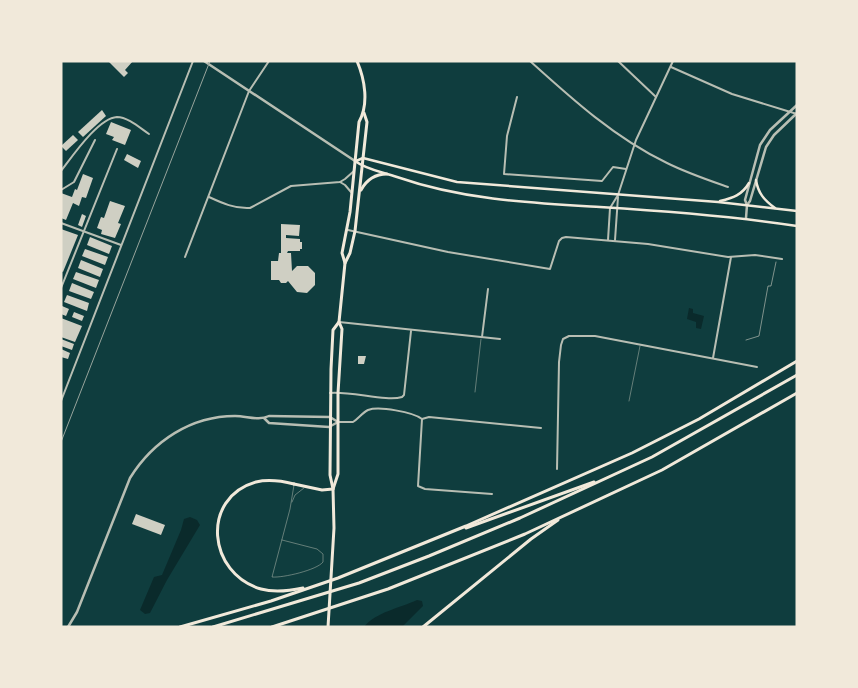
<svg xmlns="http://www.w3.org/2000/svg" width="858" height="688" viewBox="0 0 858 688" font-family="'Asap Condensed',sans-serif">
  <rect width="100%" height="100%" fill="#0f3d3e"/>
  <g fill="#0a2a2b">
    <polygon points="689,308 693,309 693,313 704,316 701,329 696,328 696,322 687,319"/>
    <polygon points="190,517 197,520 200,525 167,580 150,613 145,614 140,610 154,577 162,575 181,530 184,519"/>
    <path d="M417,600L422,601L423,606L402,627H364C376,612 400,608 417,600Z"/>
  </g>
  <g fill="#cfcfc3">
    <polygon points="108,61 133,61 125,70 128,73 124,77"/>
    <polygon points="102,110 106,116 83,137 78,132"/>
    <polygon points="111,122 131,130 125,145 112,140 114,137 106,134"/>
    <polygon points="73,135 78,140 66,151 61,146"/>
    <polygon points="127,154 141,161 138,168 124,160"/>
    <polygon points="83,174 93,178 86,198 82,197 79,206 73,203 66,220 61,218 61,193 72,197 75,189 77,190"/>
    <polygon points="110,201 125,206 118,223 121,224 115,238 101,234 102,230 97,228 101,217 104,218"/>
    <polygon points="82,214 86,216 82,227 78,225"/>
    <polygon points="281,224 300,225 299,236 286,235 286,238 300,239 300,242 302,242 302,249 300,249 300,251 288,251 287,253 291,253 292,271 297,266 308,266 315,273 315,285 307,293 297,292 288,281 286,283 281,283 279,280 271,280 271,261 278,261 279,253 281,253"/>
    <polygon points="61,229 78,235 63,272 61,271"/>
    <polygon points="90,237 112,246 109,254 87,245"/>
    <polygon points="85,249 108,257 105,265 82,256"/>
    <polygon points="81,260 103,269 100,277 78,268"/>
    <polygon points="76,272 99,280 96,288 73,279"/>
    <polygon points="72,283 94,292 91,299 69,291"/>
    <polygon points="67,295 89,303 87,311 64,302"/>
    <polygon points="62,306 69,309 66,316 61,314"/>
    <polygon points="74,312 84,316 82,321 72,317"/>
    <polygon points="61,318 82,326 75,342 61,337"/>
    <polygon points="61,339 74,344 72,350 61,346"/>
    <polygon points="61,349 70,353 68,359 61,357"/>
    <polygon points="358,356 366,356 364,364 358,364"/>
    <polygon points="136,514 165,525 161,535 132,524"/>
  </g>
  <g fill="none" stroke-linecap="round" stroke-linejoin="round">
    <polyline stroke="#f1e9da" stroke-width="0.5" points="746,340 759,336 768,286 771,286 776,262"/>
    <g stroke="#b8beb3" stroke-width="0.5">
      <polyline points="475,392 481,339"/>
      <polyline points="629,401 640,346"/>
      <polyline points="292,502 295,495 304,488"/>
      <path d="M282,540L317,549L323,554V562C317,570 283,578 272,577L290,509L294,485"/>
    </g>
    <g stroke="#b8beb3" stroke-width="2">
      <path d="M530,61C572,99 615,138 667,163C687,173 708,180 728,187"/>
      <polyline points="618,61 656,97"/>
      <polyline points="671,67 732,94 797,114"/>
      <polyline points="517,97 507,136 504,174 602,181 613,167 626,169"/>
      <path d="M61,171C72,157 98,118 117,117C128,117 140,128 149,134"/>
      <polyline points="340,182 345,185 351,192"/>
      <polyline points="61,190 74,182 95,140"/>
      <path d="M209,197C222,203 235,209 250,208L291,186L340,182L345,179L354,171"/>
      <polyline points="61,223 121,245"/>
      <polyline points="348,230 448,252 550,269 559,241 562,238 566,237 648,244 728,257 755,255 782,259"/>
      <polyline points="608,240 610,208 618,195 636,140 673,61"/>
      <polyline points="615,240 618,197"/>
      <polyline points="185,257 249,91 269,61"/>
      <polyline points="61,288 117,149"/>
      <polyline points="339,322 500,339"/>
      <polyline points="482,337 488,289"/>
      <polyline points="713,358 731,257"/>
      <path d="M330,393C351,391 387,402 402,397L404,395L411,331"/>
      <polyline points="61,401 193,61"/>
      <polyline points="422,419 429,417 541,428"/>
      <path d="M338,422H353C358,419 362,413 368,410C379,406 413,412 422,419L418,486L425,489L492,494"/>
      <polyline points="557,469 559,362 561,345 563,339 569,336 595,336 757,367"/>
    </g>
    <g stroke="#b8beb3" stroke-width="2.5">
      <polyline points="204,61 355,161"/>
      <polyline points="747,205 750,201 766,147 774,135 797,113"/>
      <polyline points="746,218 747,205 745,200 760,145 770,130 797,105"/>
      <path d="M68,627L77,612L130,478C153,441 191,416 235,416C247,416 259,421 269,416L330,417L338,422L329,427L269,423L264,418"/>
    </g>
    <g stroke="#f1e9da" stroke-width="2.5">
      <path d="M355,161C367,170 383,172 397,177C463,200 531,203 600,207C665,211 732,216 797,226"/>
      <polyline points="356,161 363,158 457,182 718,202 797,211"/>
      <path d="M756,180C758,193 764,200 775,208"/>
      <path d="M720,201C733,198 742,195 749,183"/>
    </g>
    <g stroke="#f1e9da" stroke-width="3">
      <path d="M361,190C367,179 375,174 387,174"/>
      <path d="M345,263L342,253L350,212L359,122C369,104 365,80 357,61"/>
      <polyline points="294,484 322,490 333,489"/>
      <polyline points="333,489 338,474 338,393 342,329 339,322"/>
      <polyline points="328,627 334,528 333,489 330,475 331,369 333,330 339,322 345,263 350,253 355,231 367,122 364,113"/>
    </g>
    <g stroke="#f1e9da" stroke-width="3">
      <path d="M294,484C282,481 269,479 256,482C200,498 208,574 261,589C275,593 289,591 303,588"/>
      <polyline points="466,528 594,482"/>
      <polyline points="180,627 271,601 338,578 466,526 632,453 699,419 797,361"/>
      <polyline points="213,627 359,583 429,556 520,518 652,457 797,375"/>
      <polyline points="272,627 388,589 525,534 662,470 797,393"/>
      <polyline points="423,627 531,539 558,520"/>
    </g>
    <polyline stroke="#97a49c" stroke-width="1" points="61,442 210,61"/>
  </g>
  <rect width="858" height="688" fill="none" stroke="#f1e9da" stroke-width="125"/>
</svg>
